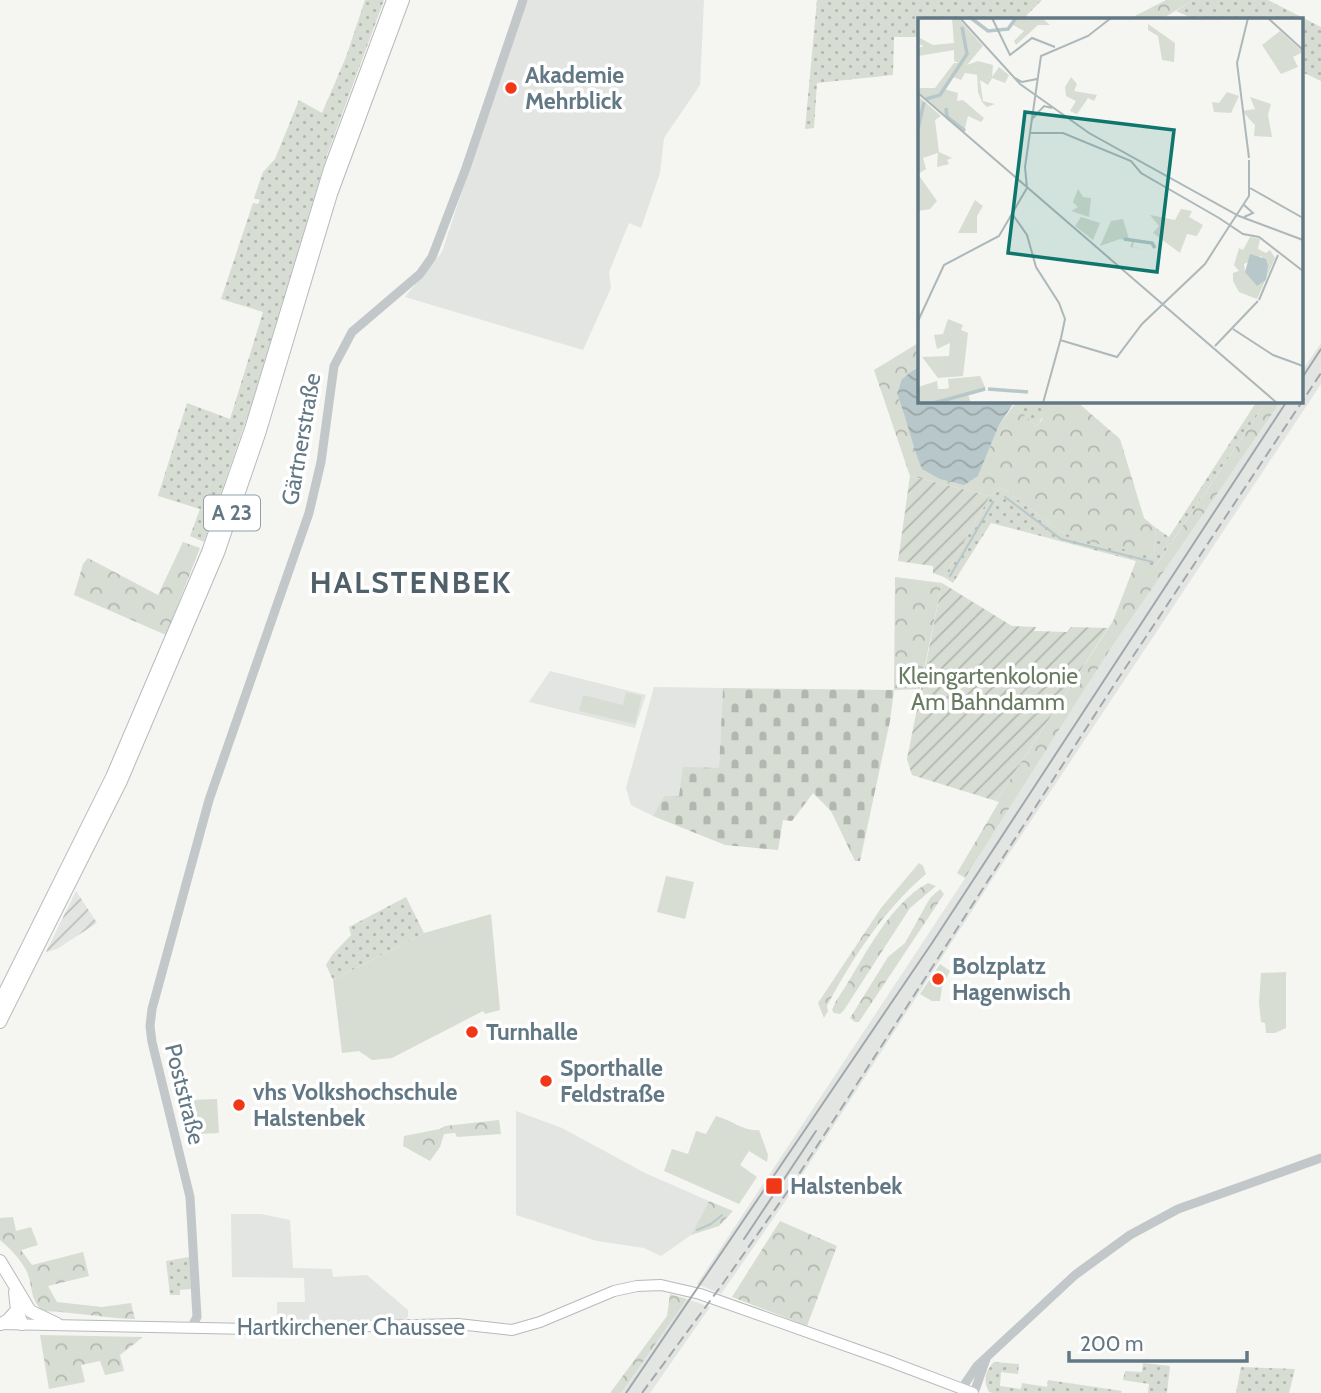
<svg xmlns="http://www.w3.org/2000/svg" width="1321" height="1393" viewBox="0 0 1321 1393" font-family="Cabin,sans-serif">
  <defs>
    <pattern id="industrial-furrows" width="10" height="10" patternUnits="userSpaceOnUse" patternTransform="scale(1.75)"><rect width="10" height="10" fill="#e3e5e2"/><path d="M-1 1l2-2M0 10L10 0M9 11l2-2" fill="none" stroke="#bbbebd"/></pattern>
    <pattern id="grass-dots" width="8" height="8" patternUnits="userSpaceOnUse" patternTransform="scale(1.75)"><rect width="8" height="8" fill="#d7ddd2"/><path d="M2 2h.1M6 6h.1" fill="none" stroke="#b2b8b0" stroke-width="1.8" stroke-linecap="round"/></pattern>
    <pattern id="forest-crowns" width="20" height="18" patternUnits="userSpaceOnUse" patternTransform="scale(1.75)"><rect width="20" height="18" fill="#d7ddd2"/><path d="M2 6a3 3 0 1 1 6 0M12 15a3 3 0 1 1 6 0" fill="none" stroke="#b2b8b0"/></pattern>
    <pattern id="cemetery-stones" width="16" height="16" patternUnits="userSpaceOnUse" patternTransform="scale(1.75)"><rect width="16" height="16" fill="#d7ddd2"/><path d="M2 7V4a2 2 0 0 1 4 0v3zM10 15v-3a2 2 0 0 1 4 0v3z" fill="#b2b8b0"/></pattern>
    <pattern id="garden-furrows" width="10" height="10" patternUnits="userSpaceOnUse" patternTransform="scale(1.75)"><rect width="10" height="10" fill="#d7ddd2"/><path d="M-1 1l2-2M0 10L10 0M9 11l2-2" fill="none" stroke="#b2b8b0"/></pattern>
    <pattern id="water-waves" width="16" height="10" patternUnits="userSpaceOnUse" patternTransform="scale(1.75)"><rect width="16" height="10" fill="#b8c7ca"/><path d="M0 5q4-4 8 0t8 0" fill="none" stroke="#99a6aa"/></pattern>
  </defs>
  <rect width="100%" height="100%" fill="#f5f5f1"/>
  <g fill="#e3e5e2">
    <polygon points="525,0 704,0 700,85 664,138 660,173 641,228 629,223 609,272 611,288 583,350 405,297 442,252"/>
    <polygon points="1321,343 1321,384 995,875 782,1206 721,1294 697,1284 960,886 1111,648 1181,546 1281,401 1302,401 1302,371"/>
    <polygon points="550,671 646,695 635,728 529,702"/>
    <polygon points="654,687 723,688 719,768 679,796 664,796 653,816 631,805 626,788"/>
    <polygon points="516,1111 562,1128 645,1173 709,1201 691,1235 661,1256 644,1248 597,1241 516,1215"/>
    <polygon points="231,1214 261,1214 290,1220 293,1268 332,1269 333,1277 367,1275 408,1310 408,1317 405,1319 391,1320 277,1322 277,1302 305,1302 304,1278 232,1277"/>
    <polygon points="687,1299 710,1307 650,1393 621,1393"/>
  </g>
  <polygon fill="url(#industrial-furrows)" points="76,891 97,923 57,949 46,952"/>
  <g fill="url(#grass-dots)">
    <polygon points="365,0 384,0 327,155 249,412 204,542 190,536 200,509 158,496 187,403 230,419 263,312 221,299 253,203 258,204 260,200 254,198 263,172 275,159 299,100 322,113 346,57"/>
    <polygon points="817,0 1042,0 1023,19 920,19 920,37 894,37 893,75 817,83 814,128 805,129"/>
    <polygon points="1193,0 1268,0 1321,27 1321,81 1302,72 1302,19 1194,19 1176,11"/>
    <path d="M1015,401H1052C1043,411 1044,418 1036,426L1014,405Z"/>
    <polygon points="1257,401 1267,401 1154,568 1136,561 991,523 953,583 944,577 990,496 1002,488 1063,533 1154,555 1156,528 1169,537"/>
    <polygon points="406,897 424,933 333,980 326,965 332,955 351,935 349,927"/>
    <polygon points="189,1257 191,1289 180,1290 180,1295 170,1295 166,1261"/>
    <path d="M994,1362L1019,1364L1018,1374L1001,1372L1000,1386L1021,1389L1022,1383L1047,1387L1048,1380L1122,1391L1121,1393H993L989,1392C983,1381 985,1371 994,1362Z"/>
    <polygon points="1143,1363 1170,1366 1167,1393 1148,1393 1149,1384 1123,1380 1125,1371 1142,1372"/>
    <polygon points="1241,1367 1295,1369 1289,1393 1236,1393"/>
  </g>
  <g fill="url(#forest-crowns)">
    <polygon points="1166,0 1193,0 1162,19 1129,19"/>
    <polygon points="920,342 920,365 914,369 897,395 907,418 922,469 978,476 999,425 1014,405 1036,426 1042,420 1043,411 1052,401 1076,401 1120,439 1144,518 1156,528 1154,555 1102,545 1063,533 1002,488 990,496 910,476 874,370"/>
    <polygon points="1267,401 1281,401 1111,648 965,878 957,873 999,802 996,801 1113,621 1136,561 1155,567"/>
    <polygon points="183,542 200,548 166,635 74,595 83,564 88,558 158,595"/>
    <polygon points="895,577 942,583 920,689 894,690"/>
    <path d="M919,863L923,866L926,874C883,911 853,957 827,1006L828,1011L824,1018L818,1003L881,908Z"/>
    <path d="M928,883L936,886L910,908L844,1010L840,1014L834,1013L832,1010L836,1001C863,962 885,907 928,883Z"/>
    <polygon points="940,889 944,894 859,1022 855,1022 850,1018 888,957 905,943 930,898"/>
    <polygon points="499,1120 501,1134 457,1137 455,1133 444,1134 440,1147 430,1161 403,1146 404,1136 440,1129 445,1126"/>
    <polygon points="709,1201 733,1211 719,1226 691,1235"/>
    <path d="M13,1217L16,1231L31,1227L38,1245L21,1250L32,1265L83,1252L89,1276L48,1286L57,1302L102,1307L131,1303L135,1319C104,1318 74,1312 42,1311C28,1295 34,1287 26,1270C20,1259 10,1248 0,1240V1218Z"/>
    <polygon points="780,1221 837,1246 807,1326 732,1297"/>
    <polygon points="670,1294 687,1299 621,1393 610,1393 667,1316"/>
    <polygon points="40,1335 143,1337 120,1355 124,1371 105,1375 100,1361 81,1365 85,1382 49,1389"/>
  </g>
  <polygon fill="url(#cemetery-stones)" points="723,688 894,690 890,721 860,861 855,861 831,811 813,793 792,821 783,820 778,850 725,845 653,816 664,796 679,796 683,767 719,768"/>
  <g fill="#d7ddd2">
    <polygon points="626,692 642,696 635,724 579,711 583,695 623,705"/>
    <polygon points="666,876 694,882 685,919 657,912"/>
    <polygon points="491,914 500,1010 485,1014 483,1011 392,1058 372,1060 359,1051 342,1053 333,980 424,933"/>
    <polygon points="940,964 950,971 942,987 940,1001 932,1001 920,994"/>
    <polygon points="1286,972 1286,1028 1275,1033 1266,1033 1265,1023 1261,1022 1259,1003 1261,973"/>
    <polygon points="217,1099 219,1133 194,1134 190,1100"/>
    <path d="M716,1116C731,1120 745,1132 759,1130L768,1155L767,1162L749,1151L740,1165L757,1177L739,1204L664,1171L672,1149L688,1154L696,1131L706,1134Z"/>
  </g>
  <g fill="url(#garden-furrows)">
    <polygon points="910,476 990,496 944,577 933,573 933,566 898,561"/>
    <polygon points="942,583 1012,626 1036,627 1034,631 1067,632 1071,627 1108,628 996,801 912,775 907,759"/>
  </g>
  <path fill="url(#water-waves)" d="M920,365V401H1015L999,425L978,476L964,485L940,479L922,469C912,445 907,419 897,394L902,379Z"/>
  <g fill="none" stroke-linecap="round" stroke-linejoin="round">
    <g stroke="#b8c7ca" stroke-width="2">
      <polyline points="1005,497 1061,539 1153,562"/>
      <polyline points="950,576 993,502"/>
      <polyline points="697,1230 711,1224 722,1215"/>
    </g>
    <g stroke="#b5babd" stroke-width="12">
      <polyline id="major" points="0,1324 252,1329 458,1324 512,1330 540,1322 614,1291 637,1286 661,1285 700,1294 886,1360 973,1393"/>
    </g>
    <g stroke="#b6babd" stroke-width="14">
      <g id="highway">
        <polyline points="0,1002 112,777 208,552 251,429 330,169 393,0"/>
        <polyline points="0,1022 121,781 218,553 259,434 331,194 403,0"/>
        <polyline points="0,1261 30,1311 57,1324"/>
        <polyline points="15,1292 17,1310 22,1324"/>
        <polyline points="1,1324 8,1320 17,1310"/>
      </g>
    </g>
    <g stroke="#c2c7c9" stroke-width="9">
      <polyline points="191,1328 197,1317 190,1197 152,1042 150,1026 152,1009 209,800 309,513 321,462 334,366 352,332 420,274 432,257 466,168 523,0"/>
      <polyline points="962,1388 977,1366 1075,1275 1130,1235 1178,1209 1321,1158"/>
      <polyline points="974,1393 986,1359"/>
    </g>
    <use href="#major" stroke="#fff" stroke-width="10"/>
    <use href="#highway" stroke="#fff" stroke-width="12"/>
    <g stroke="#a0a8ad" stroke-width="2">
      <polyline points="1302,378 1321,349"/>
      <polyline points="744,1239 816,1131"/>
      <polyline points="626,1393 932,943 1287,401"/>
    </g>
    <polyline stroke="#a0a8ad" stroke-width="2" stroke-dasharray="10 5" stroke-linecap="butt" points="642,1393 724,1282 790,1188 1116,682 1321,373"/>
  </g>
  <g fill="#f03716" stroke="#fff" stroke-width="2.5">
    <circle cx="511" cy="88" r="7"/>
    <circle cx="938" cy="979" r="7"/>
    <circle cx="472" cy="1032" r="7"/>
    <circle cx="546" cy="1081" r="7"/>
    <circle cx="239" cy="1105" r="7"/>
    <rect x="765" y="1177" width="18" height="18" rx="3.5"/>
  </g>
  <g text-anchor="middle" stroke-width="7" stroke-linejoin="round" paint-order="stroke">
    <rect fill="#fff" stroke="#91a0a9" stroke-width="2" x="204" y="495.5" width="56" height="35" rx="5"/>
    <g font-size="21" font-weight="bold" fill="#627884">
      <text x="232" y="520">A 23</text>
    </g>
    <g font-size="23" font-weight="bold" fill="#627884" stroke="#fff" text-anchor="start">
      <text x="525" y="83">Akademie<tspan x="525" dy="26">Mehrblick</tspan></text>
      <text x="952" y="974">Bolzplatz<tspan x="952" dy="26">Hagenwisch</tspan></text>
      <text x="486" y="1040">Turnhalle</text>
      <text x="560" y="1076">Sporthalle<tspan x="560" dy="26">Feldstraße</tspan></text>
      <text x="253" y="1100">vhs Volkshochschule<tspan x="253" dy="26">Halstenbek</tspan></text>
      <text x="790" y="1194">Halstenbek</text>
    </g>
    <g font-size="23" fill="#627884" stroke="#fff">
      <text transform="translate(301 439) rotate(-80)" y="8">Gärtnerstraße</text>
      <text transform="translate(185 1094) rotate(76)" y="8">Poststraße</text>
      <text x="351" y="1335">Hartkirchener Chaussee</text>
    </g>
    <g font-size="23" fill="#697b61" stroke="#fff">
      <text x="988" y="684">Kleingartenkolonie<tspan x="988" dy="26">Am Bahndamm</tspan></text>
    </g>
    <g font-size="30" font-weight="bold" letter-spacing="2" fill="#506069" stroke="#fff">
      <text x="411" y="593">HALSTENBEK</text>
    </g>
  </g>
  <g transform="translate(918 18)">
    <rect width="385" height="385" fill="#f5f5f1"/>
    <path d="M34,0H40L65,28L49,47L60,43L75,47L74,59L47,55L43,62L35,59L26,71L40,75L39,83L45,82L66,100L63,104L50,98L46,114L0,75V70H17L36,45H41L36,43V32L0,38V30L6,28L0,26V19L15,27L36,25ZM99,0H124L132,7H120L98,27L96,23L106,13L95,7ZM230,6L257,25L256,44L244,42L240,18L230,12ZM362,13L385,34L375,39L380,49L363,56L344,27ZM153,59L159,66L156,73L179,77L176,83L170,80L159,96L152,93L158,83L148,78L147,69ZM0,78L23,98L17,102L21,134L34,140L29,142L31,146L19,149L20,135L5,140L8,151L0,156ZM57,182L65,188L59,198V215H40ZM263,191L274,193L271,199L285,207L279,218L269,216L262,235L235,215L241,208L232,197L257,202ZM30,301L45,307L43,312L50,315L45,358L20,360L4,339L31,338L32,325L19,331L16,317L25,316ZM62,358L68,371L50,376L53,385H0V369L19,363L20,371H27L31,370L30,361Z" fill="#d7ddd2"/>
    <path d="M81,49L91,57L87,65L74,60L70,67L62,62L65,83L77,86L69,89L64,84L60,74L59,56L74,59ZM309,74L321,78L313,95L296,94L294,84L301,85ZM0,156L19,183L12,191L0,193ZM205,201L211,221L216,222L215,229L228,231L212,229L214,224L202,221L182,228L193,203ZM332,219L342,221L340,231L348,235L352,232L357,240L339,281L321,274L315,263V255L321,253L316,247L321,230L325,232ZM343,238L350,248L348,257L327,254L326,246Z" fill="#d7ddd2" fill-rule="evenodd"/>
    <path d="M160,171L165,179L173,180L171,199L153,193L160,189L155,184Z" fill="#d7ddd2"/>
    <path d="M332,79L353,86L350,97L354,119L336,118L337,107L324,93L337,91Z" fill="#d7ddd2"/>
    <path d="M163,199L182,205L175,222L157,208Z" fill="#d7ddd2"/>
    <path d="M332,236L348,241L350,248L348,262L339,268L327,254Z" fill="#b8c7ca"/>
    <path fill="none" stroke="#b8c7ca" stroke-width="3.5" d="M53,0L70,13L90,11L98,0M8,81L22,77L49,36L44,9M28,90L29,99L47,113M0,111L6,84M206,221L234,225L237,230M70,371L110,374M16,385L67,371"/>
    <path fill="none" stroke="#adb8bb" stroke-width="2" d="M42,0L102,66L171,115L321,198L385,222M74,0L92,37L114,20L137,29M330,0L319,45L331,140M350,0L385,32M97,60L104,64L119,61M0,75L359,385M114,101L126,88L134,90M112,115H145L213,143L223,155L301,200M332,170L385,200M326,187L335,195L326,199M95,197L109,217L118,249L141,285L147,301L143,320M301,200L325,216L341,219L385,253M312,207L331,178V142M341,282L360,237M0,303L26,247L81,218L109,170L107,149L123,38L170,18L193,0M315,311L355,337L385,348M142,322L199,339L224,306L287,246L312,207M297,328L340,283M125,385L143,320"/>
    <path fill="#0f766e" fill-opacity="0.15" stroke="#0f766e" stroke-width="3.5" d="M107,94L256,112L239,254L90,235Z"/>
    <rect width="385" height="385" fill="none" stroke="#627884" stroke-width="3.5"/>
  </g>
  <path d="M1069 1351v10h178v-10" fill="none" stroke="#627884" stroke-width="3.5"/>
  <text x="1080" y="1351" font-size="21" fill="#627884" stroke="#ffffff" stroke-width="5" paint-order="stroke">200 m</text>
</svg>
